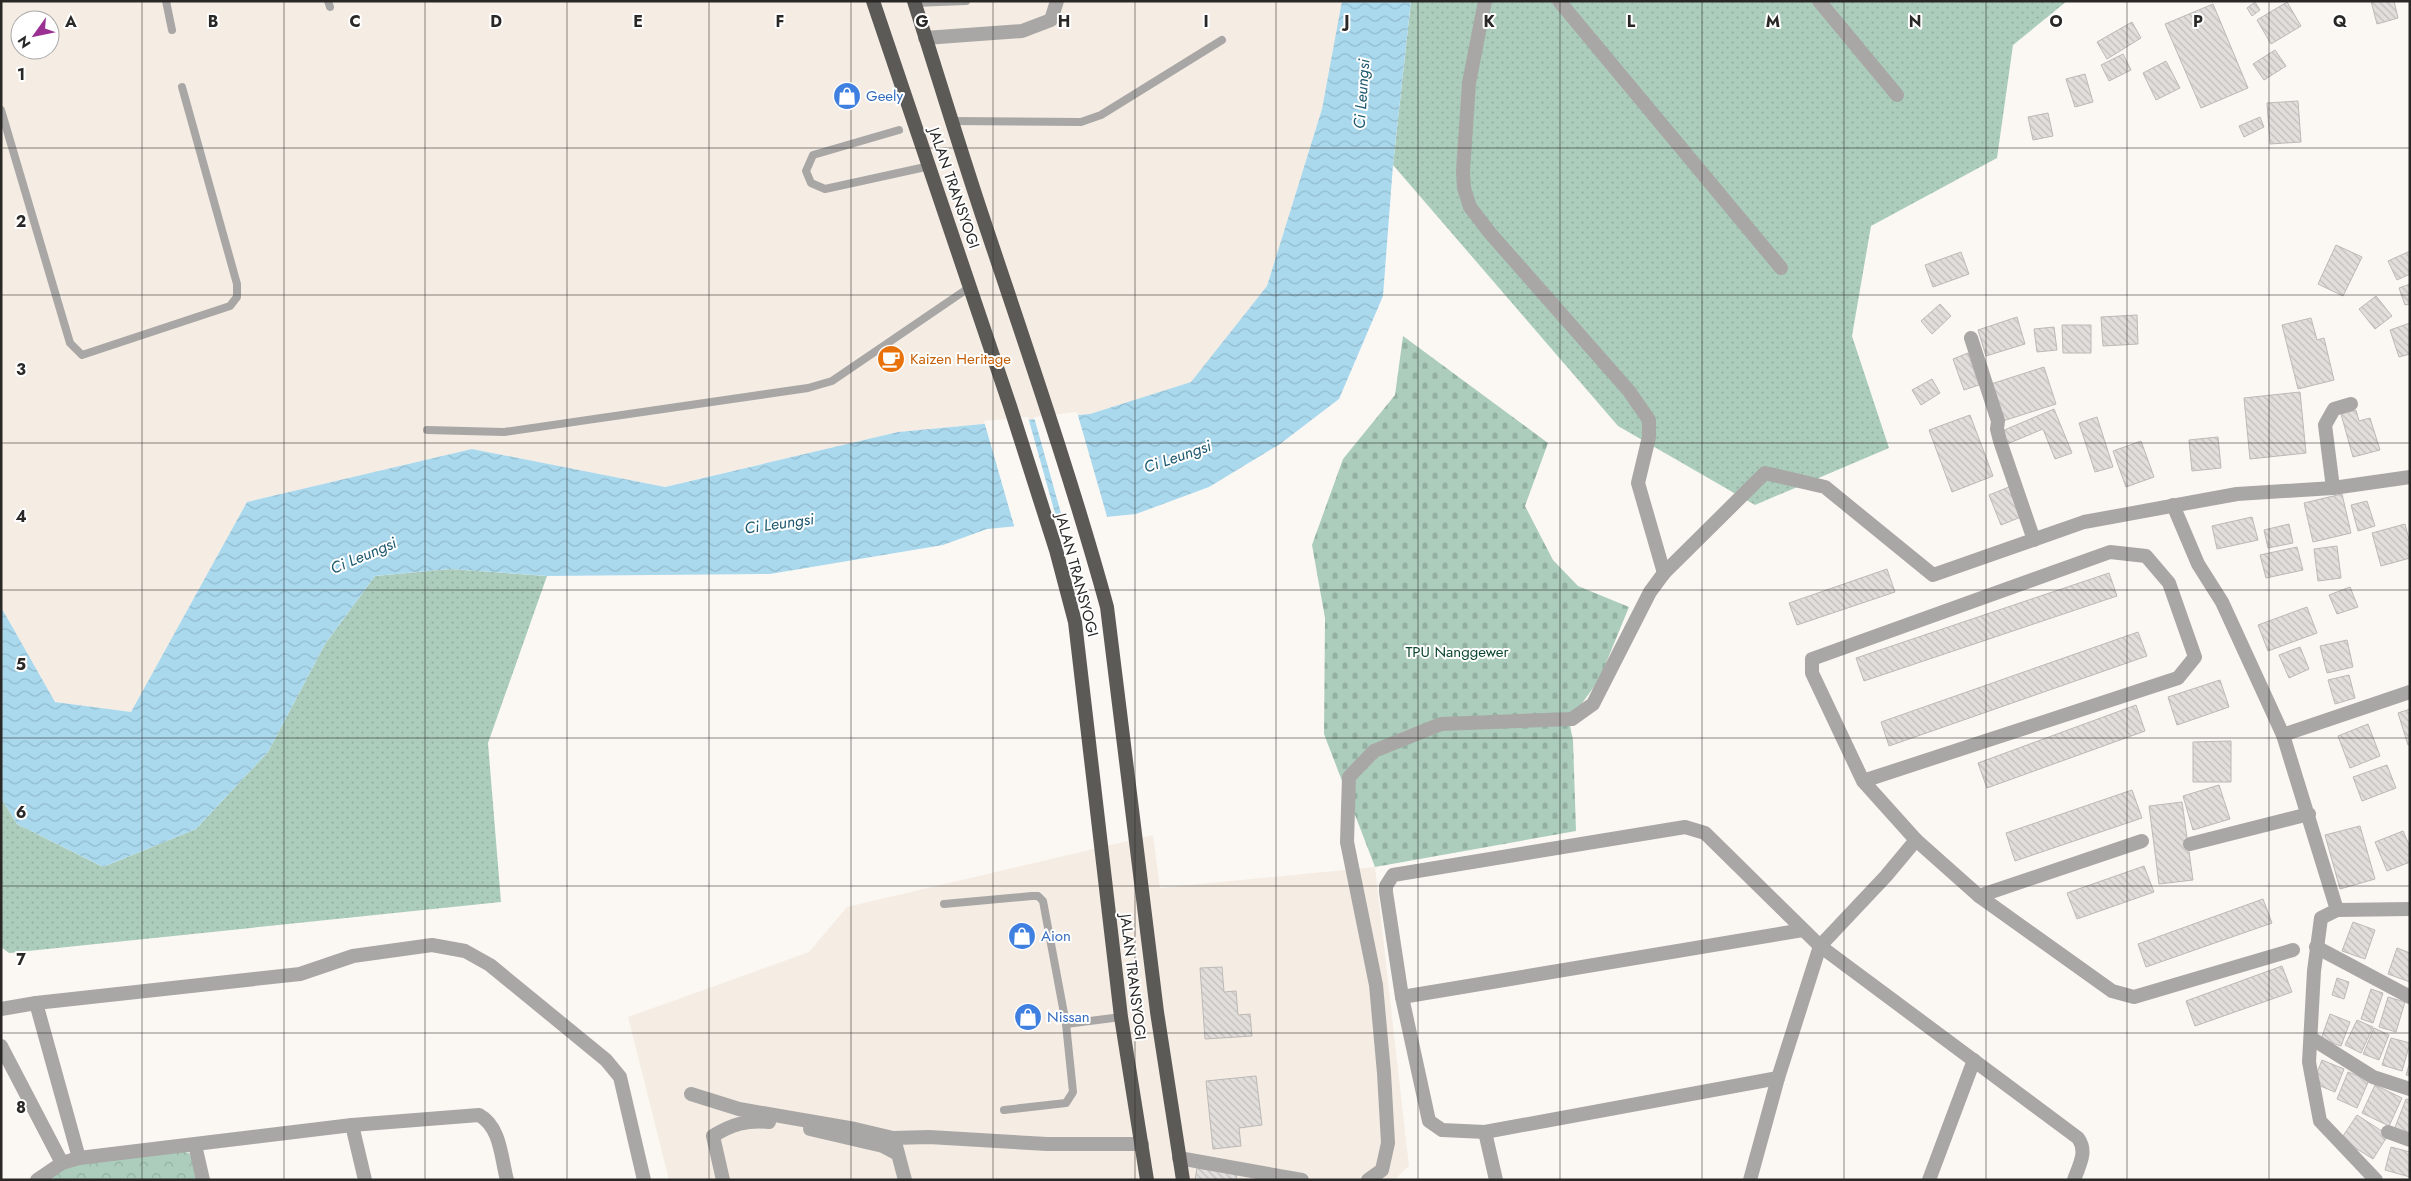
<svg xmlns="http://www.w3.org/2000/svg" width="2411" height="1181" viewBox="0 0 2411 1181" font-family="Jost,sans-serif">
  <defs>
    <pattern id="grass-dots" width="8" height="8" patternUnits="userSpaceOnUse" patternTransform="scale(1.25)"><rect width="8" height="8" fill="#accdbc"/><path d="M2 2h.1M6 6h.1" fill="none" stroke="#94b0a2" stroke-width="1.8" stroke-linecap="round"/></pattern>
    <pattern id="cemetery-stones" width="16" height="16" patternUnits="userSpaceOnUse" patternTransform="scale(1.25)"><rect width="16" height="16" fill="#accdbc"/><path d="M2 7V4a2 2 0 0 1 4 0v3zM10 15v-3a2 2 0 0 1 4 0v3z" fill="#94b0a2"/></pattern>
    <pattern id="park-crowns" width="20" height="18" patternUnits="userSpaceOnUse" patternTransform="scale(1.25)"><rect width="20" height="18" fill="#accdbc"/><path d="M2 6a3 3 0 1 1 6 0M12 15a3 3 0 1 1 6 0" fill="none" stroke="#94b0a2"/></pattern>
    <pattern id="water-waves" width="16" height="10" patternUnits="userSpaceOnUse" patternTransform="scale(1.25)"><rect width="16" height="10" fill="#aad9ee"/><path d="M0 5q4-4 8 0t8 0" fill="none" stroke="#92bacc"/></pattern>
    <pattern id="building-back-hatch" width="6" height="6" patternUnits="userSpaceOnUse" patternTransform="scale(1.25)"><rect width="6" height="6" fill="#e1dedb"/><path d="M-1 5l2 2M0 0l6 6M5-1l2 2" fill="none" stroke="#c1bebc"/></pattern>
  </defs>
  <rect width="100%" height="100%" fill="#fbf8f4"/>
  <g fill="#f5ece3" fill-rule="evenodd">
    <path d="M1,1H1343L1322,109L1267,286L1192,382L1090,414L898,432L664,487L472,449L247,502L131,712L55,702L1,607ZM20,20H50V50H20Z"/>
    <polygon points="1153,835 1160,888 1375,867 1409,1166 1394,1180 669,1180 628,1017 809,952 847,907"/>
  </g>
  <g fill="url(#grass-dots)">
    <polygon points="1411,1 2067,1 2013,45 1997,158 1871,226 1852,336 1889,448 1755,505 1618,426 1393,165"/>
    <polygon points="450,569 547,576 488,743 501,902 9,953 1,947 1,798 17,824 103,867 196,829 268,752 325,644 375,576"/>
  </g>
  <polygon fill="url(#cemetery-stones)" points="1403,336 1548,443 1525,506 1553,560 1578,586 1629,607 1599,680 1569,721 1573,740 1576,831 1375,867 1324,734 1325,618 1312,545 1343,459 1395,395"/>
  <polygon fill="url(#park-crowns)" points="177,1149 189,1153 195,1165 198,1180 42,1180 81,1158"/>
  <polygon fill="url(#water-waves)" points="1342,1 1411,1 1393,165 1383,296 1339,399 1280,444 1209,487 1136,514 987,529 943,545 770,574 547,576 450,569 375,576 325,644 268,752 196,829 103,867 17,824 1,798 1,607 55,702 131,712 247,502 472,449 665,487 898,432 1090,414 1191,382 1267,286 1322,109"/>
  <g fill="#fbf8f4">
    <polygon points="1077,412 1108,520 1064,524 1034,417"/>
    <polygon points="1028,417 1058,524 1015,529 984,421"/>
  </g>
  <g fill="url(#building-back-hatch)" stroke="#bcb9b6">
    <polygon points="2371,1 2394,1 2398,18 2377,24"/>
    <polygon points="2255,2 2260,10 2252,16 2247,8"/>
    <polygon points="2287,2 2301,26 2271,44 2257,20"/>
    <polygon points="2213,4 2248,88 2201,108 2165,24"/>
    <polygon points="2132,22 2141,38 2107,59 2097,42"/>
    <polygon points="2275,50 2286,66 2264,80 2253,64"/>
    <polygon points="2123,54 2131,70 2109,81 2101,65"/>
    <polygon points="2166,61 2180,88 2156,100 2143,73"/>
    <polygon points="2085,74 2093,102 2075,107 2066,79"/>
    <polygon points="2298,101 2301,142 2270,144 2267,103"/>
    <polygon points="2048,113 2053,136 2033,140 2028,117"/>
    <polygon points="2260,117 2264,127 2244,137 2239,126"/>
    <polygon points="2336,245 2362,257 2343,296 2318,284"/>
    <polygon points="2410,251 2410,274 2397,280 2388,261"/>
    <polygon points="1961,252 1969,274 1933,287 1925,265"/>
    <polygon points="2410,284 2410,304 2405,305 2399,288"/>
    <polygon points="2376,296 2392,316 2375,329 2359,309"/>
    <polygon points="1940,304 1951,316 1932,334 1921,321"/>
    <polygon points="2137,315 2138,344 2103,346 2101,317"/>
    <polygon points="2017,317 2025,344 1986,356 1978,330"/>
    <polygon points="2311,318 2317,340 2324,338 2334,380 2298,389 2282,325"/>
    <polygon points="2410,323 2410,354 2399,357 2390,330"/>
    <polygon points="2062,325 2091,325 2091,353 2063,353"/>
    <polygon points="2054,327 2057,350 2037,352 2034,329"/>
    <polygon points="1968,353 1979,385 1964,390 1953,359"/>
    <polygon points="2044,367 2056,404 2003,421 1991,384"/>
    <polygon points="1932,379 1940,393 1921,405 1912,390"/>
    <polygon points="2300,392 2306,453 2250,459 2244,398"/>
    <polygon points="2054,409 2072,453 2055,459 2043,429 2007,444 2002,431"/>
    <polygon points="2356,410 2359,421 2370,418 2380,450 2353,457 2341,414"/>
    <polygon points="1970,415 1993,476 1952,492 1929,430"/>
    <polygon points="2097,417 2113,467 2095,472 2079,423"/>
    <polygon points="2218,437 2221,468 2192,471 2189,440"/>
    <polygon points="2141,441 2154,477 2126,487 2113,451"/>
    <polygon points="2009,487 2021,517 2001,525 1989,495"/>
    <polygon points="2342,494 2351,533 2313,542 2304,503"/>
    <polygon points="2367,501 2375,526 2358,531 2351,505"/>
    <polygon points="2252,517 2258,540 2217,549 2212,526"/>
    <polygon points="2289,524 2293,543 2268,548 2264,530"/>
    <polygon points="2405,524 2410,543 2410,558 2381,566 2372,533"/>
    <polygon points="2337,546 2341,578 2318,581 2314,549"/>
    <polygon points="2297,547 2303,570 2266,578 2260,555"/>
    <polygon points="1887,569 1895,592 1797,625 1789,603"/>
    <polygon points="2109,573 2117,596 1864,681 1856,658"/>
    <polygon points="2350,587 2358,607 2337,614 2329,595"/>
    <polygon points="2307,607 2317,633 2268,651 2258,625"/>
    <polygon points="2138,632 2147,656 1889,746 1881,722"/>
    <polygon points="2347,640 2353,667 2327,673 2320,646"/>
    <polygon points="2300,647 2309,669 2289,678 2279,655"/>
    <polygon points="2349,675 2355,698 2335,704 2328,680"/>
    <polygon points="2220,680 2229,707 2177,725 2168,697"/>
    <polygon points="2136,705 2145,731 1987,788 1978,763"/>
    <polygon points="2410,709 2410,745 2408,745 2398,713"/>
    <polygon points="2368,724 2380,756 2350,768 2338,736"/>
    <polygon points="2231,741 2231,782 2193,782 2193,742"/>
    <polygon points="2387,765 2396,788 2362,801 2353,777"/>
    <polygon points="2219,785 2230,819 2193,830 2183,796"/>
    <polygon points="2132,790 2142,818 2015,861 2006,833"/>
    <polygon points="2182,802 2193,880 2159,884 2149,806"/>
    <polygon points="2360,826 2375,879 2340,889 2325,835"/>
    <polygon points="2403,831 2410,847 2410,862 2387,871 2375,842"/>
    <polygon points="2144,866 2154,892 2077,919 2067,893"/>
    <polygon points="2263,899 2272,923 2146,967 2138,944"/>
    <polygon points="2353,922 2375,930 2365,959 2342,951"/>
    <polygon points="2397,948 2410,953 2410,982 2388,974"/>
    <polygon points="2282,966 2292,992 2195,1026 2186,1001"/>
    <polygon points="1222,967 1224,992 1236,991 1238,1015 1250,1014 1252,1036 1205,1039 1200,968"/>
    <polygon points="2337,978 2349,982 2344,999 2332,995"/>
    <polygon points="2371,989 2383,993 2373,1023 2361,1019"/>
    <polygon points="2388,997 2405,1002 2396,1032 2379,1027"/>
    <polygon points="2330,1014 2350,1022 2341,1046 2321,1039"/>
    <polygon points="2357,1020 2373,1027 2361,1053 2345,1045"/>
    <polygon points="2374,1028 2389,1035 2379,1060 2363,1054"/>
    <polygon points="2391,1038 2410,1043 2402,1071 2382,1065"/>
    <polygon points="2322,1060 2344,1069 2335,1092 2313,1083"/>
    <polygon points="2410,1062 2410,1076 2406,1075"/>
    <polygon points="2348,1072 2369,1080 2357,1108 2337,1099"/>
    <polygon points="1256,1076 1262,1125 1239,1128 1241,1146 1213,1149 1206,1081"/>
    <polygon points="2375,1085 2402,1098 2389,1126 2362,1113"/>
    <polygon points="2406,1099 2410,1100 2409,1136 2394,1130"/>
    <polygon points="2357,1115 2388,1135 2373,1159 2341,1139"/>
    <polygon points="2391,1147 2410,1152 2410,1177 2385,1170"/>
    <polygon points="1197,1168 1237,1174 1236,1179 1240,1180 1195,1180"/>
  </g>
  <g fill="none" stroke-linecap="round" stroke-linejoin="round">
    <g stroke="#a8a7a6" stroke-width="8">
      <polyline points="166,1 172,30"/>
      <polyline points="328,1 330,7"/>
      <polyline points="914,3 966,1"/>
      <polyline points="1,110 70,343 82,355 230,306 237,297 237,284 182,87"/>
      <polyline points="951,121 1081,122 1101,115 1222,40"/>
      <polyline points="899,130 813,155 806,171 811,183 825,189 930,166"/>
      <polyline points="427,430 504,432 808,388 832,381 970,287"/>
      <polyline points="944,904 1032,896 1038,896 1043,901 1066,1024 1073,1092 1066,1103 1004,1110"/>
      <polyline points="1066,1024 1121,1017"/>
    </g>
    <g stroke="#a8a7a6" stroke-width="14">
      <polyline points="1485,1 1469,83 1463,171 1464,188 1470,207 1490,233 1629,391 1649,420 1649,437 1638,483 1664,573"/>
      <polyline points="1559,1 1781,268"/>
      <polyline points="1819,1 1897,95"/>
      <polyline points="925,38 1022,31 1051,20 1057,1"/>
      <polyline points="1971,338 1998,421 1997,429 2000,441 2034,540"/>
      <polyline points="2333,488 2325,425 2334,409 2351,404"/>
      <polyline points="2173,505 2198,564 2222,602 2283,735 2337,910"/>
      <polyline points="2283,735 2410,692"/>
      <polyline points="1863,781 2178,678 2195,657 2169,583 2146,556 2110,552 1812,659 1812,673 1863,781 1916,840 1979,896 2112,991 2134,997 2293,950"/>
      <polyline points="2190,844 2309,814"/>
      <polyline points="1979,896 2142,841"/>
      <polyline points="2316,947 2410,997"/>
      <polyline points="1402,997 1803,930"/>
      <polyline points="36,1003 79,1158"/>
      <polyline points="1,1009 36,1003 300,974 353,956 432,945 465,951 490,965 606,1060 620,1077 644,1180"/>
      <polyline points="2311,1038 2373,1077 2410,1089"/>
      <polyline points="1,1046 62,1163"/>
      <path d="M1778,1078L1485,1132L1442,1130L1429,1121L1402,997L1386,892V886L1393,875L1685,827L1705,833L1820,946L2078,1138C2088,1152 2079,1165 2074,1180"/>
      <polyline points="691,1094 739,1109 855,1129 893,1138 929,1137 1047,1144 1142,1144"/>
      <polyline points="352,1125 365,1180"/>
      <polyline points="810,1129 883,1146 898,1154"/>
      <polyline points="1485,1132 1496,1180"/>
      <polyline points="2388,1132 2410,1140"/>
      <polyline points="195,1145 203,1180"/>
      <polyline points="896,1146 905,1180"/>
      <polyline points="1179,1158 1302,1180"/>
      <path d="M37,1180L62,1163L79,1158L352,1125L479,1115C501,1127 501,1158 507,1180"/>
      <path d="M723,1180L713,1136C732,1124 747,1120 769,1122"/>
      <polyline points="1368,1180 1382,1170 1388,1143 1384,1073 1376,985 1347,842 1349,777 1374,751 1441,724 1572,719 1593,704 1650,592 1664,573 1765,473 1825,487 1933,575 2084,522 2237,494 2333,488 2410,477"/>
      <polyline points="1750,1180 1778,1078 1820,946 1886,876 1916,840"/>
      <polyline points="1929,1180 1974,1060"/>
      <polyline points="2376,1180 2320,1121 2309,1062 2314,971 2321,918 2337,910 2410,909"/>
    </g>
    <g stroke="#5c5a57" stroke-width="14">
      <polyline points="873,1 1010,406 1056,550 1075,622 1121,1017 1147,1180"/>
      <path d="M914,1C937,73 959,146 983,218C1026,347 1071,476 1107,607L1157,1012L1183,1180"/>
    </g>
  </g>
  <path fill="none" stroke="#292827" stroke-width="1" stroke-opacity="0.55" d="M142,1V1180M284,1V1180M425,1V1180M567,1V1180M709,1V1180M851,1V1180M993,1V1180M1135,1V1180M1276,1V1180M1418,1V1180M1560,1V1180M1702,1V1180M1844,1V1180M1986,1V1180M2127,1V1180M2269,1V1180M1,148H2410M1,295H2410M1,443H2410M1,590H2410M1,738H2410M1,886H2410M1,1033H2410"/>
  <defs>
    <g id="shop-disc" transform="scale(1.4375)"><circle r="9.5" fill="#3f7fe0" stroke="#fff"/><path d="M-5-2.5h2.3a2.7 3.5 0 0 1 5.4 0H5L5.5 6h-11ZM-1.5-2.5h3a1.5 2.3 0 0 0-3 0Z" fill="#fff"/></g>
    <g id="cafe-disc" transform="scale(1.4375)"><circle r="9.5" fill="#e8710a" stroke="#fff"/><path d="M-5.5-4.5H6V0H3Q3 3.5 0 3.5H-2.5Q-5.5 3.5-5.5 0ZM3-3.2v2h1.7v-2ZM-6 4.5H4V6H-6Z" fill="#fff"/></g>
  </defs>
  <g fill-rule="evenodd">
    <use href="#shop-disc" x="847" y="96"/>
    <use href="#cafe-disc" x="891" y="359"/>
    <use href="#shop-disc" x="1022" y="936"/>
    <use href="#shop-disc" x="1028" y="1017"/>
  </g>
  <g text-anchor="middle" stroke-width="4" stroke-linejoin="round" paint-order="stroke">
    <g font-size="15" fill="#366cbe" stroke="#fff" text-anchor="start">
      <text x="866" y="101">Geely</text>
      <text x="1041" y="941">Aion</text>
      <text x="1047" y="1022">Nissan</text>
    </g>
    <g font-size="15" fill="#292827" stroke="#fff">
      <text transform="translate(954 188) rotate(71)" y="5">JALAN TRANSYOGI</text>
      <text transform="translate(1077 575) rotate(75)" y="5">JALAN TRANSYOGI</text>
      <text transform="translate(1133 977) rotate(83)" y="5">JALAN TRANSYOGI</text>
    </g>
    <g font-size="15" fill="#c56008" stroke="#fff" text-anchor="start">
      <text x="910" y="364">Kaizen Heritage</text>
    </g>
    <g font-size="15" fill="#0f4832" stroke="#fff">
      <text x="1457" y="657">TPU Nanggewer</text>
    </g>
    <g font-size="16" font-style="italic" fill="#1d596f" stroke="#fff">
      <text transform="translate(1361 94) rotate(-86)" y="6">Ci Leungsi</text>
      <text transform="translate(1177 456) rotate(-19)" y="6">Ci Leungsi</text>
      <text transform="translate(779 523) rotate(-8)" y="6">Ci Leungsi</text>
      <text transform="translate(363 555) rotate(-23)" y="6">Ci Leungsi</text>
    </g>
  </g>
  <g font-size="16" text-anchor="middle" font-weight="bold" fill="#292827" stroke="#fff" stroke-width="4" stroke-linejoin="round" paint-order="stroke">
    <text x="71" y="27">A</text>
    <text x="213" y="27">B</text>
    <text x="355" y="27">C</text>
    <text x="496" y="27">D</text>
    <text x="638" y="27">E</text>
    <text x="780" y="27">F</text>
    <text x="922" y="27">G</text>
    <text x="1064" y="27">H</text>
    <text x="1206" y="27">I</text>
    <text x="1347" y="27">J</text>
    <text x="1489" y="27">K</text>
    <text x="1631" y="27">L</text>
    <text x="1773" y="27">M</text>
    <text x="1915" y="27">N</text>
    <text x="2056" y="27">O</text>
    <text x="2198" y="27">P</text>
    <text x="2340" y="27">Q</text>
    <text x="21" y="80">1</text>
    <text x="21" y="227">2</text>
    <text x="21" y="375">3</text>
    <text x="21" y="522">4</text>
    <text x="21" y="670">5</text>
    <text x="21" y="818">6</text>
    <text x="21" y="965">7</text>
    <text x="21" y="1113">8</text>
  </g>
  <rect width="2411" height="1181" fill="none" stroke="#292827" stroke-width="5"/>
  <g transform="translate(35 35) rotate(237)"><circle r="24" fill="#ffffff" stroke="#a9a9a9"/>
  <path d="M0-4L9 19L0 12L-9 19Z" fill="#9a3091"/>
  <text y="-8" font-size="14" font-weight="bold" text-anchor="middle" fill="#292827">N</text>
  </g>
</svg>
